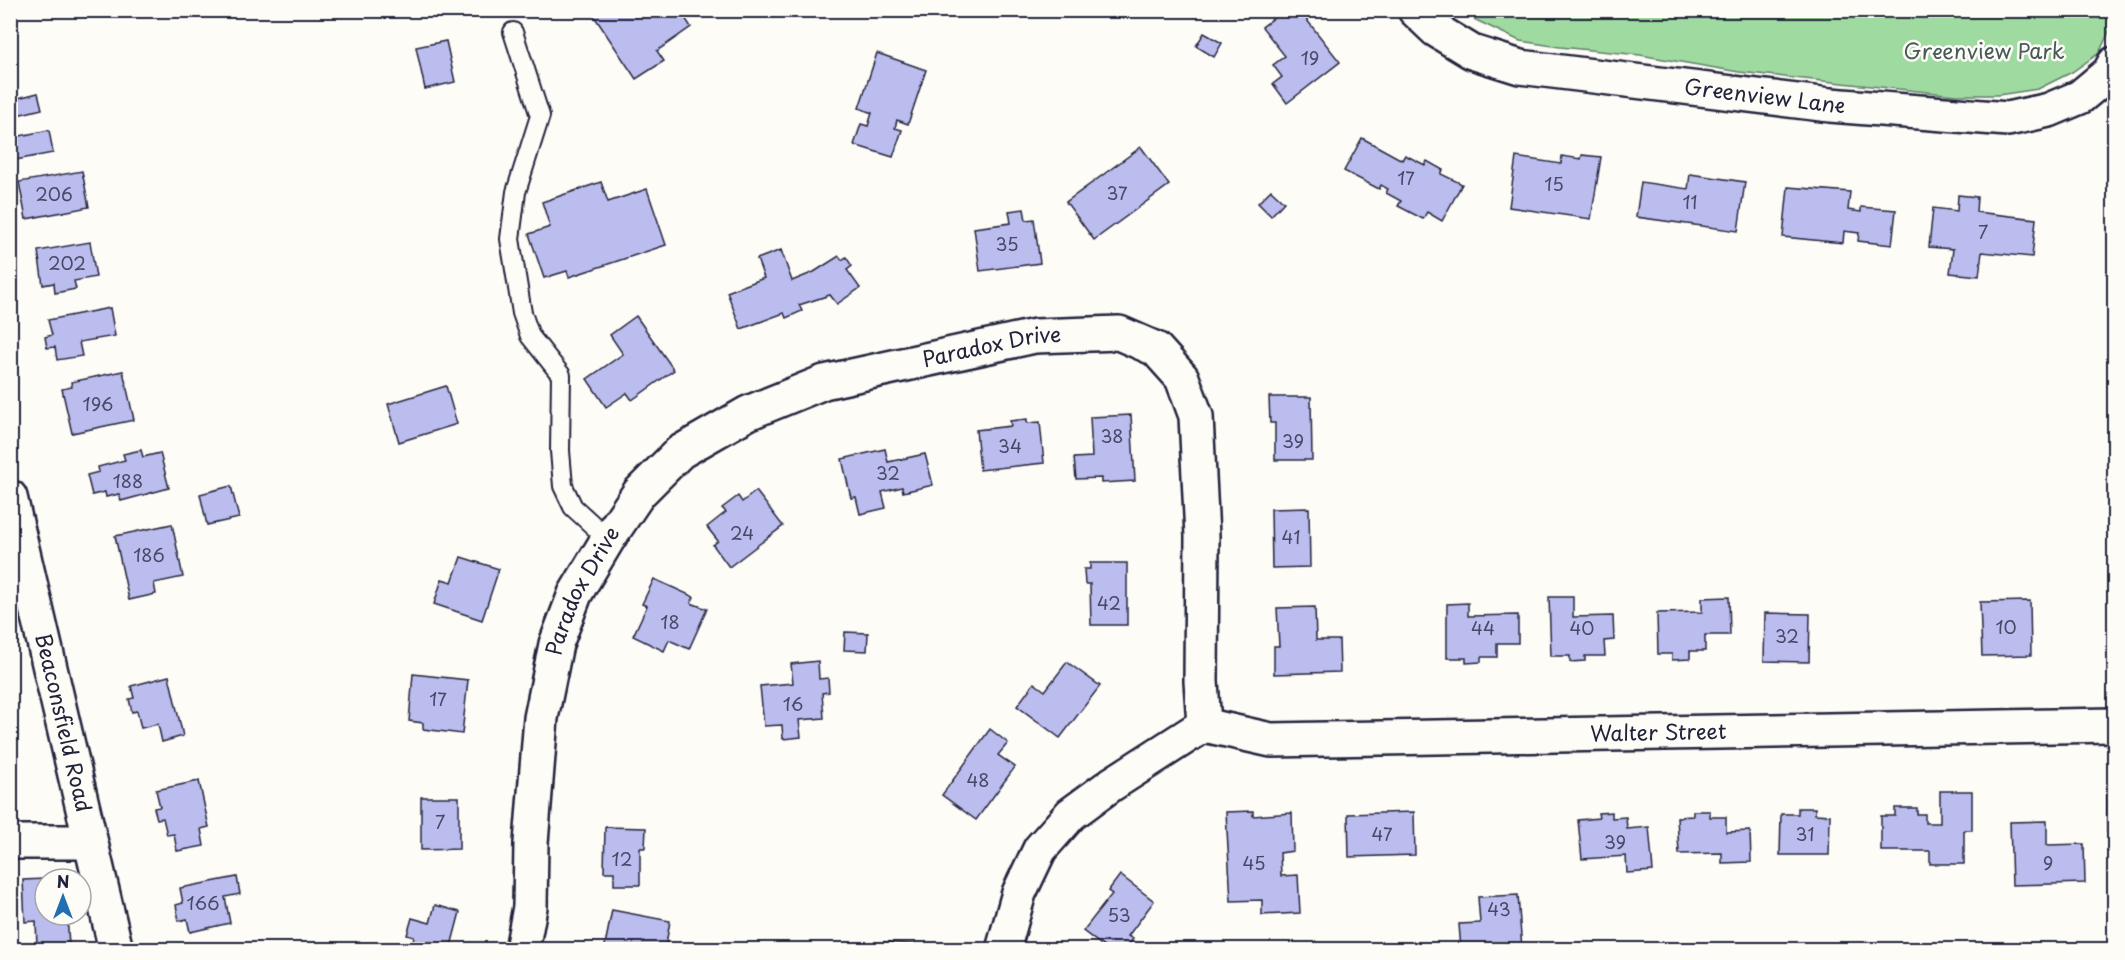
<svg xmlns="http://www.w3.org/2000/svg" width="2125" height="960" viewBox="0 0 2125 960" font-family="'Playpen Sans',sans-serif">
  <rect width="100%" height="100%" fill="#fdfcf7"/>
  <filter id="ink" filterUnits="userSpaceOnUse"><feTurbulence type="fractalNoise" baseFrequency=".0167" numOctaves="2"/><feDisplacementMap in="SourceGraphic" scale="12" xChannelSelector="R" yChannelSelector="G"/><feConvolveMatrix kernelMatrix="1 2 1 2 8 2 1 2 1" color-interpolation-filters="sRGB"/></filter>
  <g filter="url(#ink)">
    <polygon fill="#9fdaa0" stroke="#607e6e" stroke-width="1.5" points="2114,10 2114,21 2099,53 2072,72 2038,89 1998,95 1956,95 1739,72 1640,55 1560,47 1520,41 1457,11"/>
    <g fill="#bbbdee" stroke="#22223b" stroke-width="1.5">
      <polygon points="590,10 680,10 691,27 657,51 664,61 636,79"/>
      <polygon points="1284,10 1299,10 1340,62 1287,103 1273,84 1282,77 1273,65 1285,56 1262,27"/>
      <polygon points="1204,33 1222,43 1214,57 1196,46"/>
      <polygon points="446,41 455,82 425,89 416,47"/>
      <polygon points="877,53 926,70 908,124 897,120 895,128 902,130 893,157 854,145 861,124 868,126 872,113 859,108"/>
      <polygon points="38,93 42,109 13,116 10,100"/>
      <polygon points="49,130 53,153 10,161 10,138"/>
      <polygon points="1362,138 1402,160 1405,155 1425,165 1427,161 1443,170 1441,174 1462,184 1442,221 1427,212 1423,219 1398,206 1401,201 1386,193 1388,189 1381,185 1379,189 1344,171"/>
      <polygon points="1141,147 1169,185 1094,240 1066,202"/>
      <polygon points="1582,155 1601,157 1591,219 1509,207 1516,157 1561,164 1562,156 1581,159"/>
      <polygon points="82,171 89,207 26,219 19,182"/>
      <polygon points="1690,174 1745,182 1738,231 1636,217 1641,182 1688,189"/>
      <polygon points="601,182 608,202 647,189 666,245 569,277 567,271 544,278 529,234 550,227 542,202"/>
      <polygon points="1788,187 1850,192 1848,210 1861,212 1861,207 1896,210 1892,245 1858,241 1859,233 1844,231 1843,243 1783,237"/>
      <polygon points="1271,190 1284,202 1271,216 1258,203"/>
      <polygon points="1958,195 1977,197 1976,212 2036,219 2032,257 1982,252 1979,276 1950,273 1953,249 1929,247 1933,208 1957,211"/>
      <polygon points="1024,209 1026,220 1034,219 1040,263 980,271 974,228 1011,223 1009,211"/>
      <polygon points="90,242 96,277 74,281 76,289 55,293 54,283 43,285 38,251"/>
      <polygon points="781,250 792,281 814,272 839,256 842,260 846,257 852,266 847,270 860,288 837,304 830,295 799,305 802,311 786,318 784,313 741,329 727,292 764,278 757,259"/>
      <polygon points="110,308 115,336 79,342 82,356 57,360 55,347 47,348 45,337 52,335 48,320"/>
      <polygon points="636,316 674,370 632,400 627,393 606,407 587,379 623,354 610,335"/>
      <polygon points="123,371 134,420 72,433 62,389 72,387 71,382"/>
      <polygon points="446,386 457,424 399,442 388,404"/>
      <polygon points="1269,397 1311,397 1312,460 1275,460 1275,423 1270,423"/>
      <polygon points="1131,415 1135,481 1101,483 1101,478 1076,479 1074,458 1092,457 1090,417"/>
      <polygon points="1027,419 1027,423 1040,422 1044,463 980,470 976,430 1011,426 1010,421"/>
      <polygon points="885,449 888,462 925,454 933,485 903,492 902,487 882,492 886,508 860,514 856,497 851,498 842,459"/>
      <polygon points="141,450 143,457 160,453 169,488 121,501 119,494 106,497 105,492 92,495 87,475 99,472 98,467 125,460 123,454"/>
      <polygon points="231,486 239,518 207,525 200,494"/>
      <polygon points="756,491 783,526 729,567 713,545 718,541 707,527 726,512 722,508 738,496 742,502"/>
      <polygon points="1309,508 1310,567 1272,568 1271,509"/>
      <polygon points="172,524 183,577 154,583 156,594 129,600 115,536"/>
      <polygon points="461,557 499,569 482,620 434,604 442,579 452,582"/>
      <polygon points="1090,563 1127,563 1127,625 1091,625 1090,584 1085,584 1084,569 1090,569"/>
      <polygon points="654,579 694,597 691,603 707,609 689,649 669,640 664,651 633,636 647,606 642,604"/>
      <polygon points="1549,597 1573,597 1573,617 1613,616 1614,640 1604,641 1605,656 1585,656 1585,661 1570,662 1570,656 1551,656"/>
      <polygon points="1729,597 1730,635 1705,635 1705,651 1690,651 1690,659 1672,660 1672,654 1658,654 1657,613 1702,612 1702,598"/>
      <polygon points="2030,601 2031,655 1982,656 1980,602"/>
      <polygon points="1468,603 1468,616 1518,615 1518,643 1497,643 1497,657 1481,657 1481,662 1466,663 1466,658 1447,658 1447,604"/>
      <polygon points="1315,607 1316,640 1339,640 1340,672 1274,674 1274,646 1279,646 1277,608"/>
      <polygon points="1765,613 1810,614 1809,662 1764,661"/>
      <polygon points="845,632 868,633 867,651 844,650"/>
      <polygon points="818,661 819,679 828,678 829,692 822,693 824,718 799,720 801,737 783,739 782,725 764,726 760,686 793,683 791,664"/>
      <polygon points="1067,662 1100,686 1060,738 1017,706 1034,683 1045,691"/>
      <polygon points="413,674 468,680 462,734 423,729 423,723 409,721"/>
      <polygon points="169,676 183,736 162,742 158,724 141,728 137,711 132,712 129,699 134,698 131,686"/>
      <polygon points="990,729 1008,743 998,755 1015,767 976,820 942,795"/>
      <polygon points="14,749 17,793 10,794 10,750"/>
      <polygon points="199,781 209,827 201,829 204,846 177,851 174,834 167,835 163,818 157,819 154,808 160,807 156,790"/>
      <polygon points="2107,786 2114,787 2114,832 2107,832"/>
      <polygon points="1940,791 1972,791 1972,830 1964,830 1964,864 1930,864 1930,851 1881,851 1881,816 1895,816 1895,808 1917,808 1917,814 1925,814 1925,823 1940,823"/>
      <polygon points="421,797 459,797 459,849 421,850"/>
      <polygon points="1798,808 1815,808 1815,814 1830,815 1829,855 1780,855 1781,814 1798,814"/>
      <polygon points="1253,811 1253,816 1292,813 1293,851 1280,853 1281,876 1298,875 1300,913 1262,915 1262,900 1231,901 1226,812"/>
      <polygon points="1693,811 1710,811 1710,817 1726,817 1726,832 1750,831 1751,862 1722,863 1722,853 1679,854 1677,817 1693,816"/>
      <polygon points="1414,812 1415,855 1349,857 1348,814"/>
      <polygon points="1612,812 1612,818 1626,817 1627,829 1649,827 1653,871 1627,873 1626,856 1582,859 1578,820 1599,818 1598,813"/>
      <polygon points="2047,821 2047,845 2084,844 2085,883 2012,885 2010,822"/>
      <polygon points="605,827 646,828 645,848 640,848 640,885 614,885 614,872 604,872"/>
      <polygon points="1120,875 1154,901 1128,936 1133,939 1125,950 1108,950 1083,931 1112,894 1108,891"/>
      <polygon points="237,877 240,894 225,897 230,923 190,932 187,919 179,921 176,905 183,903 180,888"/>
      <polygon points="45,879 45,915 67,915 69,945 37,947 36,921 25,922 23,880"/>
      <polygon points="1518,895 1522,950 1495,950 1494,948 1461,950 1459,924 1480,923 1478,897"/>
      <polygon points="435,905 460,912 450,950 411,950 414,937 407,935 412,918 430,923"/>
      <polygon points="612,910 670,921 665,950 604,950"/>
      <polygon points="884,942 926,945 926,950 883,950"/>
    </g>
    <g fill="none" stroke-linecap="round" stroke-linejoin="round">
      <g stroke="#22223b" stroke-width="22">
        <polyline id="service" points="513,32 540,116 516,192 510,239 522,313 530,336 561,375 560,451 563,486 573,507 608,539"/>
      </g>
      <g stroke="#22223b" stroke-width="38">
        <g id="minor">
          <path id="s1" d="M1415,10L1436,30L1472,52L1520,67L1830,105L2008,119L2049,110L2080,97L2109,73L2114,64"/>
          <path id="s2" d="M10,497L116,950"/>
          <path id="s3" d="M1204,725L1271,740L2114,725"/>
          <polyline points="10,842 90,842"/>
          <path id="s4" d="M522,950L530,907L531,843L541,718L556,644L575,594L608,539L639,493L680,452L748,413L824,382L1035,336L1119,333L1156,349L1182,378L1196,416L1202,536L1201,681L1204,725L1112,784L1071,814L1040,849L1019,893L1003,950"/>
        </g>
      </g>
      <use href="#service" stroke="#fdfcf7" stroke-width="18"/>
      <use href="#minor" stroke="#fdfcf7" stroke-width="33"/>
    </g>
  </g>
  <g text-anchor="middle" stroke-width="5" stroke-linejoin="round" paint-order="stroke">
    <g font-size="18" fill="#484968">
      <text x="1310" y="65">19</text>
      <text x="1406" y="185">17</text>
      <text x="1554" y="191">15</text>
      <text x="1117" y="200">37</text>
      <text x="54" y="201">206</text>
      <text x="1690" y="209">11</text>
      <text x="1983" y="239">7</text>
      <text x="1007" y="251">35</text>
      <text x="67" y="270">202</text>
      <text x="98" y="411">196</text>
      <text x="1112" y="443">38</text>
      <text x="1293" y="448">39</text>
      <text x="1010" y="453">34</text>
      <text x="888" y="480">32</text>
      <text x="128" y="488">188</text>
      <text x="742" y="540">24</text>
      <text x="1291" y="544">41</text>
      <text x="149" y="562">186</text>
      <text x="1109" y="610">42</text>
      <text x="670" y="629">18</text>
      <text x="2006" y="634">10</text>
      <text x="1483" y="635">44</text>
      <text x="1582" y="635">40</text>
      <text x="1787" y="643">32</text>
      <text x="438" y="706">17</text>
      <text x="793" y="711">16</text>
      <text x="978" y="787">48</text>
      <text x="440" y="829">7</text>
      <text x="1382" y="841">47</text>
      <text x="1805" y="841">31</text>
      <text x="1615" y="849">39</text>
      <text x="622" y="866">12</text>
      <text x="1254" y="870">45</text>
      <text x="2048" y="870">9</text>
      <text x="203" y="910">166</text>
      <text x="1499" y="916">43</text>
      <text x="1119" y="922">53</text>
    </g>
    <g font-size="21" fill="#485959" stroke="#fdfcf7">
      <text x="1984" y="59">Greenview Park</text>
    </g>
    <g font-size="21" fill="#22223b" stroke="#fdfcf7">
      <text dy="7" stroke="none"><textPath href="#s1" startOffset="368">Greenview Lane</textPath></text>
      <text dy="7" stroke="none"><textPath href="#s4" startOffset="872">Paradox Drive</textPath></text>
      <text dy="7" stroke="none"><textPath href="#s4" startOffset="368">Paradox Drive</textPath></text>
      <text dy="7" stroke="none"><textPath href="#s2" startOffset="232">Beaconsfield Road</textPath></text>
      <text dy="7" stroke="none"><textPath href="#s3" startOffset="456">Walter Street</textPath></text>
    </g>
  </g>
  <rect width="2125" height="960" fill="none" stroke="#fdfcf7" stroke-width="36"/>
  <rect x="18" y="18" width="2089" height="924" fill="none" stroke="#22223b" stroke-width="2" filter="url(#ink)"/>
  <g transform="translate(63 897)"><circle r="28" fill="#fdfcf7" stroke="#a5a5ac" stroke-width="1.5"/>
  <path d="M0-4.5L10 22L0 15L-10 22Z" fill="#1f6fb2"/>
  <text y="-9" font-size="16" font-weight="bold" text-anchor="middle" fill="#22223b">N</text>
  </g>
</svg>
